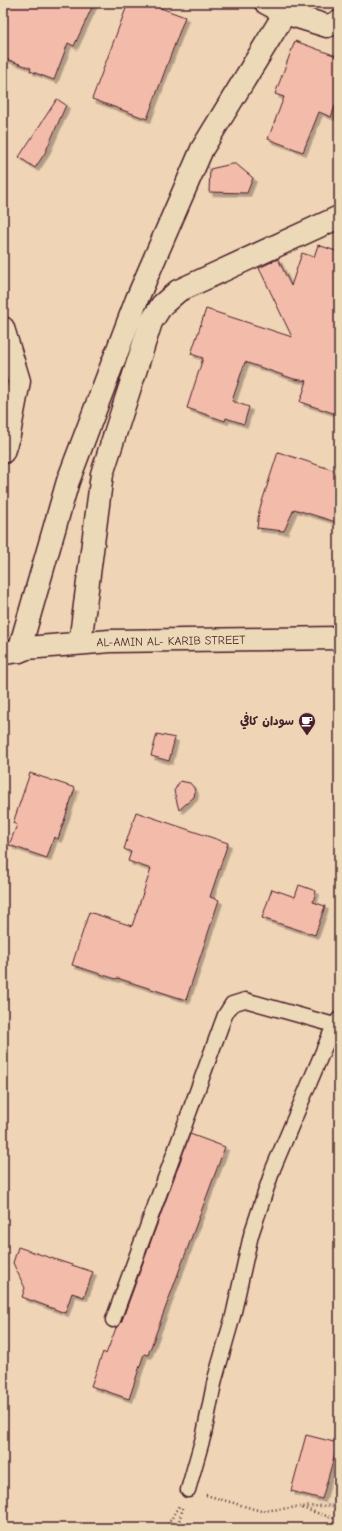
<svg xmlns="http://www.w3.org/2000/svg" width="342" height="1531" viewBox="0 0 342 1531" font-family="'Comic Neue','Playpen Sans Arabic',sans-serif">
  <defs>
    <filter id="shadow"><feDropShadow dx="3.5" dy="3.5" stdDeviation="0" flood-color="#0004"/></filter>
  </defs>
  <rect width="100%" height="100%" fill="#efd4b5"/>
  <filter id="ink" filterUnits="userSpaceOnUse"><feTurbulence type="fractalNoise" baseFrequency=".025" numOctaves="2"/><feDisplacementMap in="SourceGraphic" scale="8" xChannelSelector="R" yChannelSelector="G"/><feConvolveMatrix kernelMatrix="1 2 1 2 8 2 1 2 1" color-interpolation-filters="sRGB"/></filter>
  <g filter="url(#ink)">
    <g fill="#f3bbaa" stroke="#4a1f2b" filter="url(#shadow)">
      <polygon points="3,3 94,3 74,46 68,43 54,80 30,71 31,68 3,58"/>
      <polygon points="128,3 147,3 185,17 147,119 92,99"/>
      <polygon points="295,41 339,57 339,96 331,117 319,112 303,152 268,139 284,97 275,94"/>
      <polygon points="57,99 66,105 45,153 35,168 19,157"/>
      <polygon points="232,164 236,164 253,178 247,193 209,192 210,169"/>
      <polygon points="318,245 339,252 339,415 300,402 307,381 294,379 245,362 232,401 249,407 244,424 226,418 225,421 187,408 203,358 191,354 206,309 292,337 259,268 278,259 291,286 302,253 314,257"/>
      <polygon points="278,452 339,472 339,523 294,509 284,531 257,528 259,511"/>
      <polygon points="157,734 175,738 169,761 151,756"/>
      <polygon points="30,773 75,788 58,839 54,837 47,858 9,845 17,825 13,823"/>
      <polygon points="180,781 190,783 194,788 195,792 194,797 179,810 174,791"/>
      <polygon points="136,812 228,843 210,897 219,900 186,1000 117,978 116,979 72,965 89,912 132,926 151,869 128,861 131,852 124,849"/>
      <polygon points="299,885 316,891 313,902 325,906 315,935 262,918 272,889 295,897"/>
      <polygon points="190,1134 225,1147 148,1355 144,1354 129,1399 91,1386 103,1352 106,1354 116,1328 121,1323"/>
      <polygon points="18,1247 93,1272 84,1297 72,1293 65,1313 22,1297 25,1288 13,1263"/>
      <polygon points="306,1435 338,1443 322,1499 291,1491"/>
    </g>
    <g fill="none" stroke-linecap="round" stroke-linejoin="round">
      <g stroke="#4a1f2b" stroke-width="17">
        <g id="lane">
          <polyline points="113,1320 225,1015 232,1004 245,1000 334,1025"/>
          <polyline points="188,1490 204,1434 215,1379 233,1316 251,1235 273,1169 334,1025 339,1019"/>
        </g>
      </g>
      <g stroke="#4a1f2b" stroke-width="25">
        <g id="street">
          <polyline points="266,3 285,13 327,26 339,22"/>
          <polyline points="3,328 19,381 9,434"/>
          <polyline points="3,424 9,434 3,452"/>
          <polyline points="80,643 102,474 151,322 162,305 178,291 339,217"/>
          <polyline points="19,651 68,481 137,299 202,149 285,13"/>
        </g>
      </g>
      <g stroke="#4a1f2b" stroke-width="25">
        <polyline id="secondary" points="3,653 19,651 27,648 110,641 339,638"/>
      </g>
      <g stroke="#4a1f2b" stroke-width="2.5" stroke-dasharray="1 3" stroke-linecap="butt">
        <polyline points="206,1495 261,1511 300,1507 339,1505"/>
        <polyline points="302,1508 339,1520"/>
        <polyline points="166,1528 179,1506"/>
        <polyline points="177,1528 183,1508"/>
      </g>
      <use href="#lane" stroke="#ecd9b7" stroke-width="14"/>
      <use href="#street" stroke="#ecd9b7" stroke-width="22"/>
      <use href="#secondary" stroke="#ecd9b7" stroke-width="22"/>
    </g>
  </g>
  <defs>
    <g id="cafe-pin" transform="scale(0.9)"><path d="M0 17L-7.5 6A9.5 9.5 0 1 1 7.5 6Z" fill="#4a1f2b" stroke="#ecd9b7"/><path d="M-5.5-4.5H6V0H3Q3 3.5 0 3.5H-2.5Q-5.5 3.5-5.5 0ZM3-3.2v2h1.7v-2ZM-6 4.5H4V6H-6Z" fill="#fff"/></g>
  </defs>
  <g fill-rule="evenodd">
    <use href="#cafe-pin" x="307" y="721"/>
  </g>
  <g text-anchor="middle" stroke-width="3" stroke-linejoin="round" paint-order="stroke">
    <g font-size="12" fill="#4a1f2b" stroke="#ecd9b7">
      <text transform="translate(171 641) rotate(-1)" y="4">AL-AMIN AL- KARIB STREET</text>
    </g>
    <g font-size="12" font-weight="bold" fill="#4a1f2b" stroke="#ecd9b7" text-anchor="end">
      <text x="294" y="725">سودان كافي</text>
    </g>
  </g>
  <rect width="342" height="1531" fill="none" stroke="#ecd9b7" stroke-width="16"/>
  <rect x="8" y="8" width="326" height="1515" fill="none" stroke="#4a1f2b" stroke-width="1.5" filter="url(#ink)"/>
</svg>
